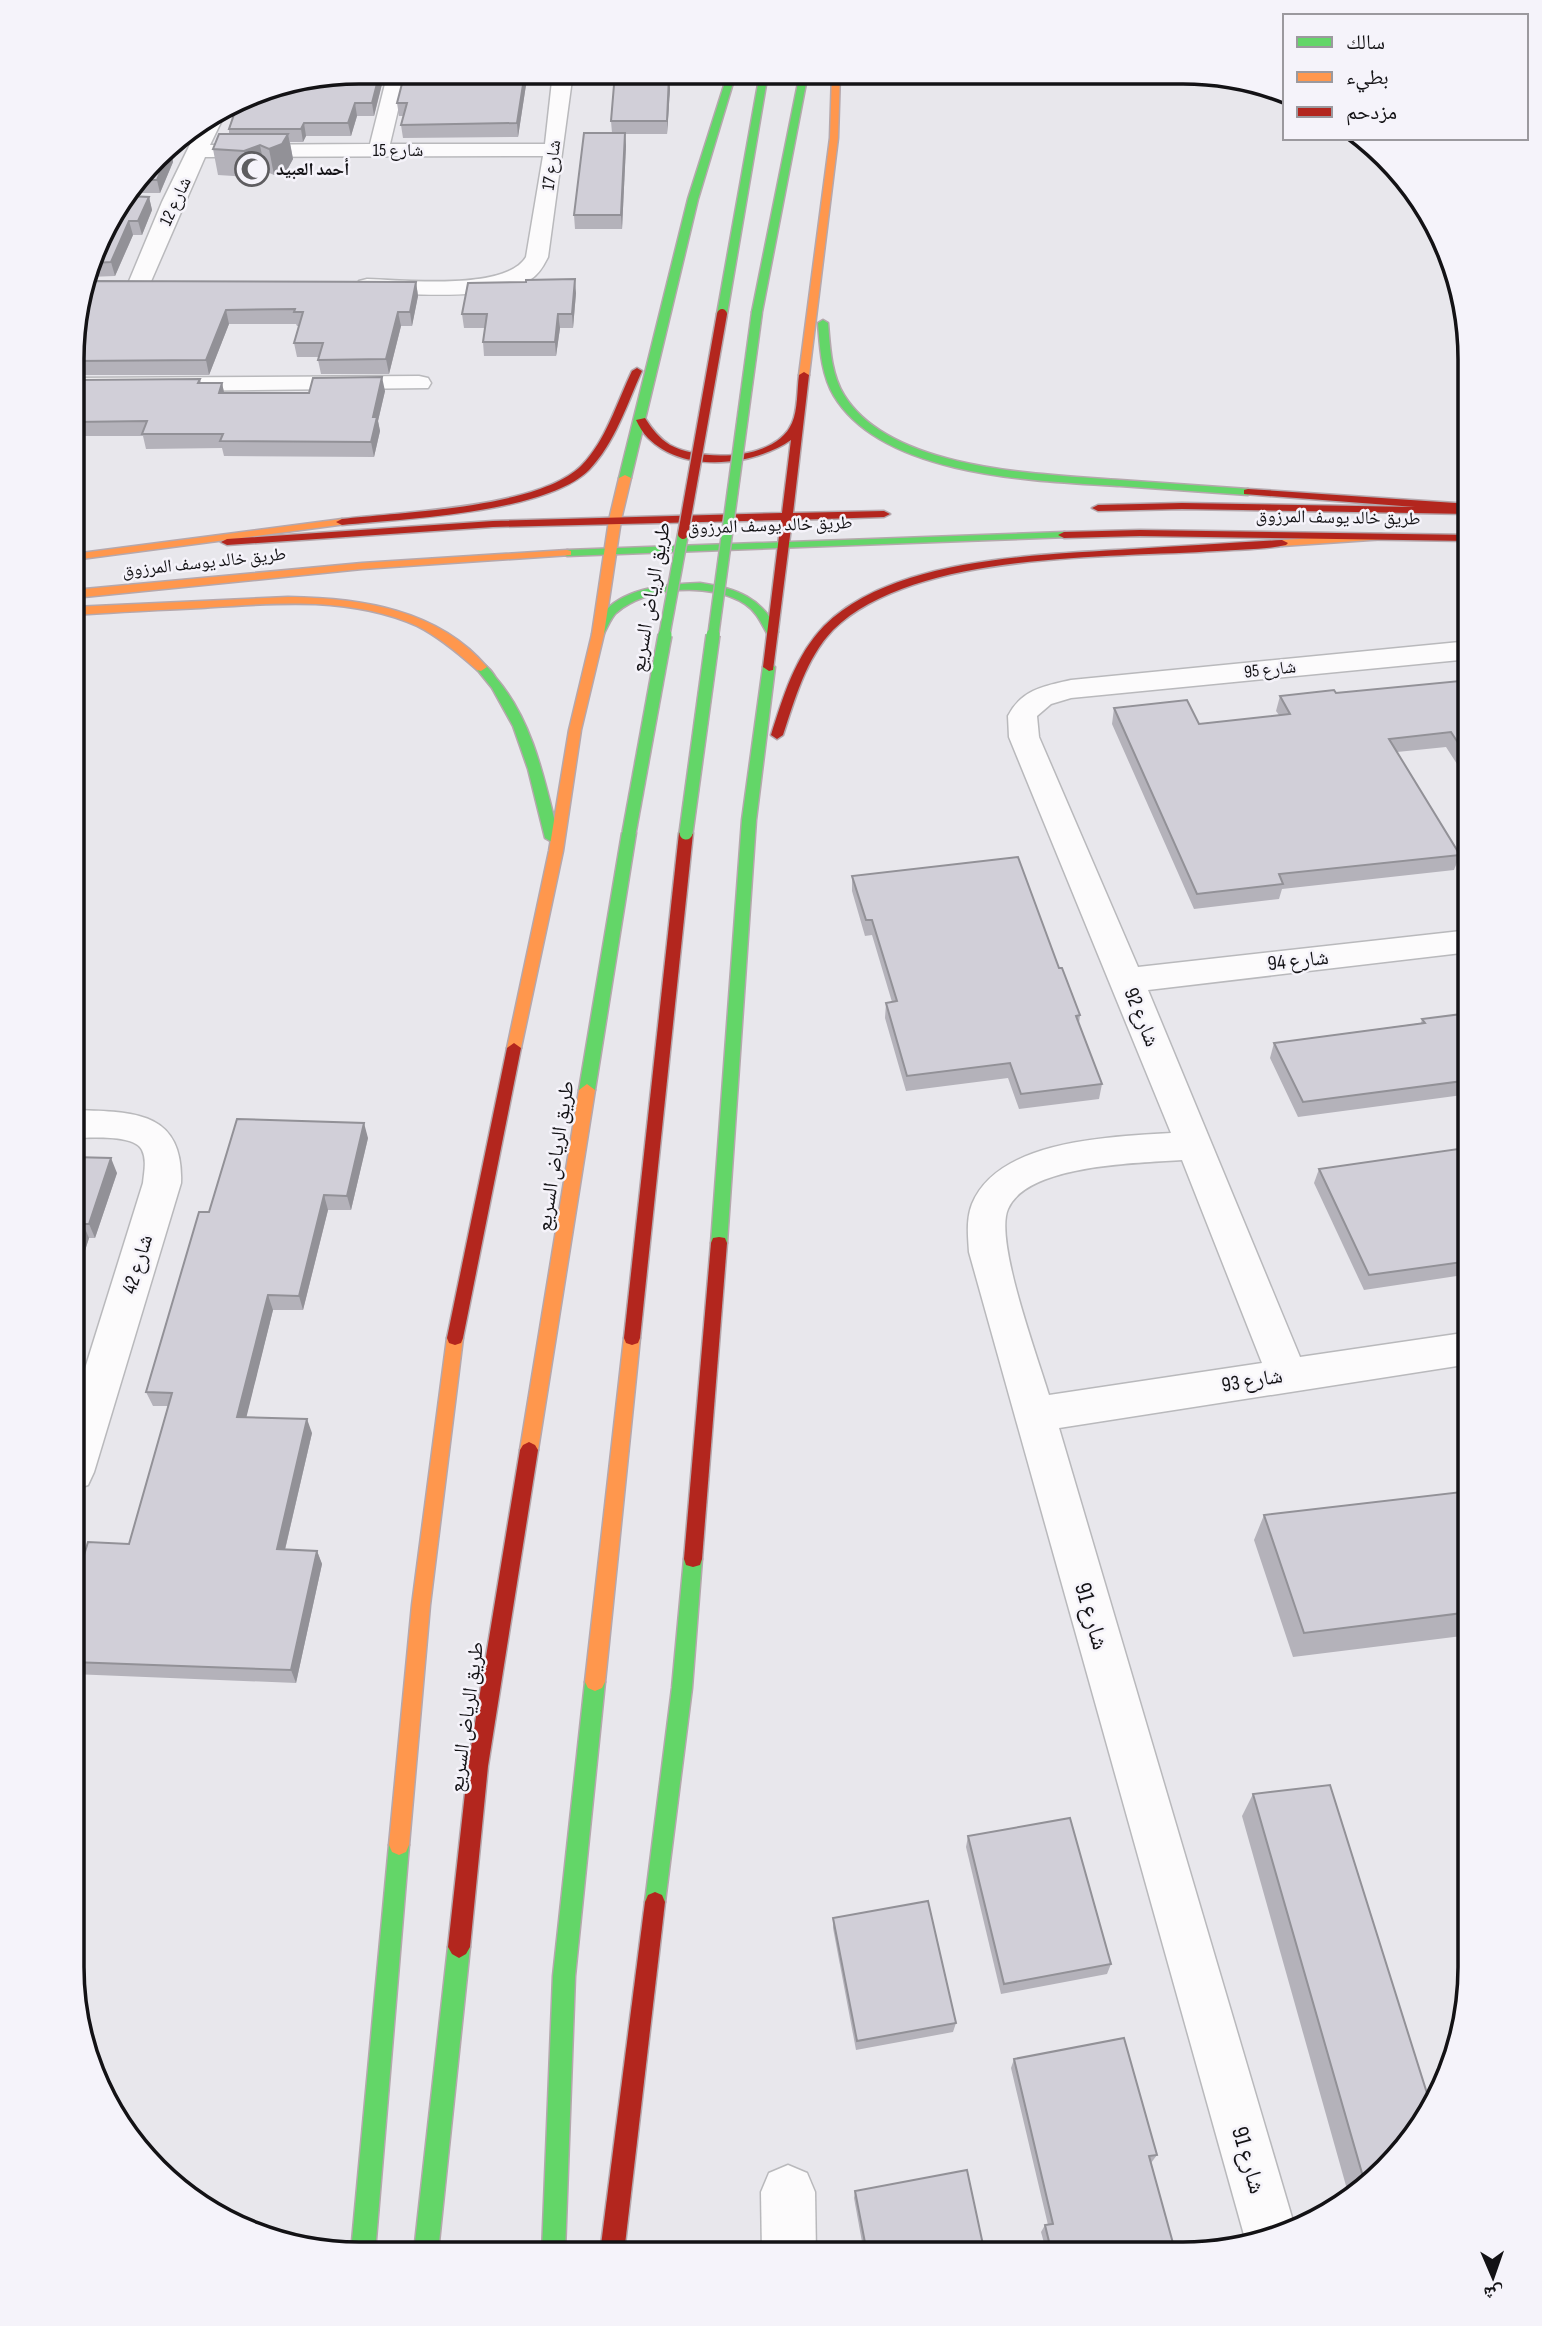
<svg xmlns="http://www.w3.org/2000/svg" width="1542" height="2326" viewBox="0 0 1542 2326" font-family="'Sofia Sans Condensed','Noto Naskh Arabic',sans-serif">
  <rect width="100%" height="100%" fill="#e8e7ec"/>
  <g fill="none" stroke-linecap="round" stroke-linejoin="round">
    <g stroke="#b9b9bc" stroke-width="3">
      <g id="street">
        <path d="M388,72H407L390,144H545L553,72H573L548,257C544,265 539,274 531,279C490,302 414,293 367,293L359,291L356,286L359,281L367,279C403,280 506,291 526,257L543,156L205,157L149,286L146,291H130L127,286L162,202L199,126L220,114L223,118L210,145L370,144Z"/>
        <polygon points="419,376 428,378 431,383 428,388 74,392 74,378"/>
        <path d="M1470,641V659L1071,698L1051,704L1037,716L1039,737L1138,967L1470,930V952L1148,990L1300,1357L1470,1332V1364L1059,1428L1296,2231L1246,2242L969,1252C968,1236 966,1219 972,1204C999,1139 1111,1137 1171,1133L1009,737L1008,716C1021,690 1044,686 1071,680ZM1182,1160L1262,1363L1049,1395C1038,1358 994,1240 1008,1209C1027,1164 1140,1163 1182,1160Z"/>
        <path d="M73,1110C130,1112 184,1109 181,1183L94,1472L88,1485L73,1490V1407L143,1183C144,1172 147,1160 142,1150C134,1134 89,1138 73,1138Z"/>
        <polygon points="788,2165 807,2173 815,2192 816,2253 762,2253 761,2192 769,2173"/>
      </g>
    </g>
    <g stroke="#b5a8ad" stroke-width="3">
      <g id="fast">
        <polygon points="728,73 736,73 698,199 631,478 621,480 619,478 688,199"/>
        <polygon points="760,73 768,73 727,314 722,317 717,314"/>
        <polygon points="800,73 808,73 762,312 757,315 752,312"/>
        <path d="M823,320L828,323C830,347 831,374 844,395C891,471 1041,474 1120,480C1163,483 1205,486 1248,489L1254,492L1248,495C1205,492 1163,489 1120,486C1036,481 883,477 834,396C821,374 820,347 818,323Z"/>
        <polygon points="1064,532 1068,533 1068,537 567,556 561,553 567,550"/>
        <path d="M700,583C736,588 763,598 778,632L772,636L768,635C761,623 757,612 745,604C711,582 647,586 616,613C610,619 607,629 602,637L598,638L592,634C596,626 600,617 606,610C628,587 670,584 700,583Z"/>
        <path d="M481,663C488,666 492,672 496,678C534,722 545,783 559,838L557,841L552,842L545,838L528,769L513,726L492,688L475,667Z"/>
        <polygon points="769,663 775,667 756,820 727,1243 725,1248 713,1248 711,1243 742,820 763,667"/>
        <polygon points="629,829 636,833 595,1090 587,1096 579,1090 622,833"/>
        <polygon points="693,1551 700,1553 702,1559 692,1688 665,1902 662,1909 655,1912 648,1909 645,1902 672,1688 684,1559 686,1553"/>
        <polygon points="595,1673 602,1676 605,1682 575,1976 565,2252 542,2252 553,1976 585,1682 588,1676"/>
        <polygon points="399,1835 406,1838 409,1845 375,2252 351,2252 389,1845 392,1838"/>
        <polygon points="459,1936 466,1940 470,1947 438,2252 414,2252 448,1947 452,1940"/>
      </g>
    </g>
    <g stroke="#b5a8ad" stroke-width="3">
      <g id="slow">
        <polygon points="832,73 840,73 838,138 809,375 804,378 799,375 830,138"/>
        <polygon points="625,475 631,478 621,520 604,634 581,730 563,851 521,1048 514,1053 507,1048 549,851 569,730 592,634 609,520 619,478"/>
        <polygon points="342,519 348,522 346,524 81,559 75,556 81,553"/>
        <polygon points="1381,534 1385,535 1385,539 1282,546 1276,543 1282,540"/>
        <polygon points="567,550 571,551 571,555 362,569 74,598 74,590 362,563"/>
        <path d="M288,597C360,598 438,609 487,667L481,671L477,670C458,653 439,637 417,626C350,596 273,603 201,608C159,610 116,612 74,615V607Z"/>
        <polygon points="587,1084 595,1090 538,1450 535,1455 529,1458 523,1455 520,1450 579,1090"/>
        <polygon points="455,1331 461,1333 463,1338 430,1605 409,1845 406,1852 399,1855 392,1852 389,1845 412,1605 447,1338 449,1333"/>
        <polygon points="632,1331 638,1333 640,1338 605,1682 602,1688 595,1691 588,1688 585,1682 624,1338 626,1333"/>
      </g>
    </g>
    <g stroke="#b5a8ad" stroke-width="3">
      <g id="jam">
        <path d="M637,368L642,371C627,404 615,443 589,470C546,513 403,519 342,525L336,522L342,519C402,512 538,508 581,466C606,441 617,402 632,371Z"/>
        <path d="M804,372L809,375L793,513L884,511L890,514L884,517L792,520L773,670L769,671L763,667L781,520L493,527L227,545L221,542L227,539L493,521L782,513L791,440C753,466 684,474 648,438C643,433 639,426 636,420L645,418C652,429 659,438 670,445C701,462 776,461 792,423C798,410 797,389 799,375Z"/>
        <polygon points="1248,489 1470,504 1470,514 1182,509 1098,511 1092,508 1098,505 1182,503 1415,507 1244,494 1244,490"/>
        <polygon points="1140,530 1470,535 1470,541 1140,536 1064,538 1058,535 1064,532"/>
        <path d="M1282,540L1288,543L1286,545C1264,550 1240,549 1217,551C1109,558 914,551 833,630C806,658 795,699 783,735L777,739L771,735C783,697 795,656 824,626C893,557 1041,555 1133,549C1183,546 1232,543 1282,540Z"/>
        <polygon points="686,829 693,833 640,1338 638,1343 632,1345 626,1343 624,1338 679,833"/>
        <polygon points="514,1043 521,1048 463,1338 461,1343 455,1345 449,1343 447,1338 507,1048"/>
        <polygon points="719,1237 725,1238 727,1243 702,1559 700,1565 693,1567 686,1565 684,1559 711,1243 713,1238"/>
        <polygon points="529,1442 535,1445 538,1450 488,1766 470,1947 466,1954 459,1958 452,1954 448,1947 468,1766 520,1450 523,1445"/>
        <polygon points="655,1892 662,1895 665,1902 624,2253 600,2253 645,1902 648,1895"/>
      </g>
    </g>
    <use href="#street" fill="#fcfbfc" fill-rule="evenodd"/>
    <use href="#fast" fill="#63d668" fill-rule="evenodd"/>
    <use href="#slow" fill="#ff974d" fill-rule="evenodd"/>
    <use href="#jam" fill="#b3261e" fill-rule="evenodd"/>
    <g stroke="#b5a8ad" stroke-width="13" stroke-linecap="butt">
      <g id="fast-bridge-far1">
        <polyline points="664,637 683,534"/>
        <polyline points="713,637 757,312"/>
      </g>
    </g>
    <g stroke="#b5a8ad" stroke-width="16" stroke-linecap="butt">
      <g id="fast-bridge">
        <polyline points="629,833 665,635"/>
        <polyline points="686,833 713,635"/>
      </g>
    </g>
    <g stroke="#b5a8ad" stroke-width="13" stroke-linecap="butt">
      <polyline id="jam-bridge" points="683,534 722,314"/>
    </g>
    <use href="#fast-bridge-far1" stroke="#63d668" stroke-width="10"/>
    <use href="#fast-bridge" stroke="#63d668" stroke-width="13"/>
    <use href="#jam-bridge" stroke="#b3261e" stroke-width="10"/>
  </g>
  <g fill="#b4b2ba">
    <polygon points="385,72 374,116 357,116 351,136 306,136 303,142 290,142 293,159 287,170 274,175 265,171 249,177 218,175 213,149 229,134 229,129"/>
    <polygon points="405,72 528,72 518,137 403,138 401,125 404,116 399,116 397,103"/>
    <polygon points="615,73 650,73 650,76 670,89 667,134 625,134 626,146 622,229 575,229 574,215 612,133 611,121"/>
    <polygon points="170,143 173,162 160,193 128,193"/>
    <polygon points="149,197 152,210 142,235 133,235 115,276 89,277 110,216"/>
    <polygon points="416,282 418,296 412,326 401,326 389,374 321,374 318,360 319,357 297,357 294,343 299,326 297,326 296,324 229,324 209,375 74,375 74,321"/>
    <polygon points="576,293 573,328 560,328 556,356 484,356 483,342 485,328 464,328 462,314"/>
    <polygon points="200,379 201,383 222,383 224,393 385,391 378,421 380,431 374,457 224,456 222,448 146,449 143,436 74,436 74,380"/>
    <polygon points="1470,680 1470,784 1446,747 1397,752 1460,855 1454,870 1282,889 1279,899 1194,909 1112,724 1114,708 1199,724 1279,715 1276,711 1280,696 1336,693"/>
    <polygon points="852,876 1059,968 1080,1015 1079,1023 1102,1084 1099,1099 1019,1109 1008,1078 906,1091 885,1018 886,1003 892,1002 872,935 865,936 852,891"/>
    <polygon points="1470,1013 1470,1094 1298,1117 1270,1058 1274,1043 1421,1023 1422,1019"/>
    <polygon points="368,1138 351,1210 328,1210 303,1310 273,1310 246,1417 312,1433 285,1550 317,1551 322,1564 296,1683 72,1674 72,1594 129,1544 168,1406 153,1406 146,1392 209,1212"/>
    <polygon points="1470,1155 1470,1274 1364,1290 1314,1183 1319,1169"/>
    <polygon points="73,1157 117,1173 95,1238 89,1238 73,1288"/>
    <polygon points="1470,1491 1470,1635 1293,1657 1254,1540 1264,1515"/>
    <polygon points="1253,1794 1411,2142 1358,2195 1350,2200 1242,1816"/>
    <polygon points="968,1836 1111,1964 1107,1974 1001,1994 966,1847"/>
    <polygon points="833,1918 956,2023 953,2032 856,2050 833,1928"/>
    <polygon points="1014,2059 1157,2155 1151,2163 1176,2254 1047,2254 1041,2232 1045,2225 1048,2225 1011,2068"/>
    <polygon points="855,2191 985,2254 864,2253 854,2198"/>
  </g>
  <g fill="#929197">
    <polygon points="380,72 385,72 374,116 372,103"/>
    <polygon points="525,72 528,72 518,137 517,123"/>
    <polygon points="669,76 670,89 667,134 667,121"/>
    <polygon points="355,103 357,116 351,136 348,123"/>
    <polygon points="304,123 306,136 303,142 301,129"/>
    <polygon points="625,133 626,146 622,229 621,215"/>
    <polygon points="288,134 293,159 287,170 274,175 269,149"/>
    <polygon points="180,137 172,155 173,162 160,193 157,180 166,149 170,143"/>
    <polygon points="260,145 265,171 249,177 244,151"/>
    <polygon points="149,197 152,210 142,235 138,221"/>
    <polygon points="129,221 133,235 115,276 111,262"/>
    <polygon points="575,279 576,293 573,328 572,314"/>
    <polygon points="416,282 418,296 412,326 410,312"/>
    <polygon points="226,310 229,324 209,375 206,360"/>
    <polygon points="398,312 401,326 389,374 386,359"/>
    <polygon points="558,314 560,328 556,356 555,342"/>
    <polygon points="382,377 385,391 378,421 380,431 374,457 371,442 373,417"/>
    <polygon points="222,383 225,397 219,393"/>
    <polygon points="364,1123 368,1138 351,1210 347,1196"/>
    <polygon points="111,1158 117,1173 95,1238 89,1224"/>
    <polygon points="324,1195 328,1210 303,1310 299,1296"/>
    <polygon points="83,1224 89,1238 73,1288 73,1253"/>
    <polygon points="268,1295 273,1310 243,1431 237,1417"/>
    <polygon points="307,1419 312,1433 282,1562 277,1549"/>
    <polygon points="317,1551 322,1564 296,1683 291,1670"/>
  </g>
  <g fill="#d1cfd8" stroke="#929197" stroke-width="2">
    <polygon points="359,72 380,72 372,103 355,103 348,123 304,123 301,129 229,129 238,103 266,87"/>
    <polygon points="405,72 525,72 517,123 401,125 407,103 397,103"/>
    <polygon points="615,73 649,73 649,76 669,76 667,121 611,121"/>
    <polygon points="584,133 625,133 621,215 574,215"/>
    <polygon points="219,134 288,134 282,144 269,149 260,145 244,151 213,149"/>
    <polygon points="167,147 166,149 170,149 157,180 139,180"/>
    <polygon points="126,196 149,197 138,221 129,221 111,262 94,263 110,216"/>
    <polygon points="575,279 572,314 558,314 555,342 483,342 487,314 462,314 468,283 526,282 526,280"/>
    <polygon points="88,281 416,282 410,312 398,312 386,359 318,360 323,343 294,343 303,312 294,312 295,309 226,310 206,360 74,361 74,321"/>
    <polygon points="382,377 373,417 377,417 371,442 220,441 223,434 142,434 147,421 74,422 74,380 200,379 198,383 222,383 219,393 309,393 313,378"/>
    <polygon points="1470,680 1470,761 1451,732 1389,739 1460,855 1279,874 1283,884 1197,894 1114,708 1187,700 1199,724 1290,714 1280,696 1334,690 1336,693"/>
    <polygon points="1018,857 1059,968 1062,968 1080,1015 1076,1016 1102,1084 1021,1094 1010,1063 907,1076 886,1003 897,1001 872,920 866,920 852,876"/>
    <polygon points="1470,1013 1470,1080 1303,1102 1274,1043 1425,1023 1422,1019"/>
    <polygon points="237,1119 364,1123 347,1196 324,1195 299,1296 268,1295 237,1417 307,1419 277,1549 317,1551 291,1670 72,1662 72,1594 88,1542 129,1544 172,1393 146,1392 199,1212 209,1212"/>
    <polygon points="1458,1149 1461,1156 1470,1155 1470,1261 1369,1275 1319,1169"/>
    <polygon points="73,1157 111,1158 89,1224 83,1224 73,1253"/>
    <polygon points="1470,1491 1470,1612 1304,1633 1264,1515"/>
    <polygon points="1330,1785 1431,2106 1411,2142 1366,2187 1253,1794"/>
    <polygon points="1070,1818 1111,1964 1004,1984 968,1836"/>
    <polygon points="928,1901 956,2023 857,2041 833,1918"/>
    <polygon points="1124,2038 1157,2155 1149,2156 1176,2254 1052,2254 1045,2225 1053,2224 1014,2059"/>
    <polygon points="967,2170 985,2254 867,2253 855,2191"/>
  </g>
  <defs>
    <g id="mosque-ring" transform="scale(1.75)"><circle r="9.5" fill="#f5f3fa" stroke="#5e5d60" stroke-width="1.5"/><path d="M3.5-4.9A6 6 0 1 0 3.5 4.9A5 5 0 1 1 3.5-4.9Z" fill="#5e5d60"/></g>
  </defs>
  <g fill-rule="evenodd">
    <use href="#mosque-ring" x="252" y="169"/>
  </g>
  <g text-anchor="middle" stroke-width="5" stroke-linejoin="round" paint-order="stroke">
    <g font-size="18" fill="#131215" stroke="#f5f3fa">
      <text x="398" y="156">شارع 15</text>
      <text transform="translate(551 165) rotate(-82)" y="6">شارع 17</text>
      <text transform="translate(175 201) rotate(-65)" y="6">شارع 12</text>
      <text transform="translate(1338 517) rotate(1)" y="6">طريق خالد يوسف المرزوق</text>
      <text transform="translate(770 525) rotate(-2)" y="6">طريق خالد يوسف المرزوق</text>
      <text transform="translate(204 562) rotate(-6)" y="6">طريق خالد يوسف المرزوق</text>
      <text transform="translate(1270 669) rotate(-6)" y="6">شارع 95</text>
    </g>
    <g font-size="18" font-weight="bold" fill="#131215" stroke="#f5f3fa" text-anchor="start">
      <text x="276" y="175">أحمد العبيد</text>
    </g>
    <g font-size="21" fill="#131215" stroke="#f5f3fa">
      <text transform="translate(650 597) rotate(-80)" y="7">طريق الرياض السريع</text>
      <text transform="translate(1298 960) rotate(-6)" y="7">شارع 94</text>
      <text transform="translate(1142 1017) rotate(68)" y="7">شارع 92</text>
      <text transform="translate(555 1156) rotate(-81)" y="7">طريق الرياض السريع</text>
      <text transform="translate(137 1264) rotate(-73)" y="7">شارع 42</text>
      <text transform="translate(1252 1380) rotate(-9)" y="7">شارع 93</text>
      <text transform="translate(466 1717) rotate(-82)" y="7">طريق الرياض السريع</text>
    </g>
    <g font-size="24" fill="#131215" stroke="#f5f3fa">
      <text transform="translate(1092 1616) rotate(74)" y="8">شارع 91</text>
      <text transform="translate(1249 2160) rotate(74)" y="8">شارع 91</text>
    </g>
  </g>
  <path d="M0 0H1542V2326H0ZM359 84H1183A275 275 0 0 1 1458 359V1967A275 275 0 0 1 1183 2242H359A275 275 0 0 1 84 1967V359A275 275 0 0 1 359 84Z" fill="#f5f3fa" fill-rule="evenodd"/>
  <path fill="none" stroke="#131215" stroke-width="3.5" d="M359 84H1183A275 275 0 0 1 1458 359V1967A275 275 0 0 1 1183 2242H359A275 275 0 0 1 84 1967V359A275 275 0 0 1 359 84Z"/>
  <rect x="1283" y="14" width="245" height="126" fill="#f5f3fa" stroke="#9b999e" stroke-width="2"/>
  <rect x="1297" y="37" width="35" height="10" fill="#63d668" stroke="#9b999e" stroke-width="2"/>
  <text x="1346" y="49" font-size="21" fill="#131215">سالك</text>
  <rect x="1297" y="72" width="35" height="10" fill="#ff974d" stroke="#9b999e" stroke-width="2"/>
  <text x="1346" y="84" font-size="21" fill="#131215">بطيء</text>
  <rect x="1297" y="107" width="35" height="10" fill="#b3261e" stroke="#9b999e" stroke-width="2"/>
  <text x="1346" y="119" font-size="21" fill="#131215">مزدحم</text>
  <g transform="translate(1493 2277) rotate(178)" stroke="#f5f3fa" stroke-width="5" paint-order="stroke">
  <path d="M0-5L12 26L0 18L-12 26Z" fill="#131215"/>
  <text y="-10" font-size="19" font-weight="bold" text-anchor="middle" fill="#131215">ش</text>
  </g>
</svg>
